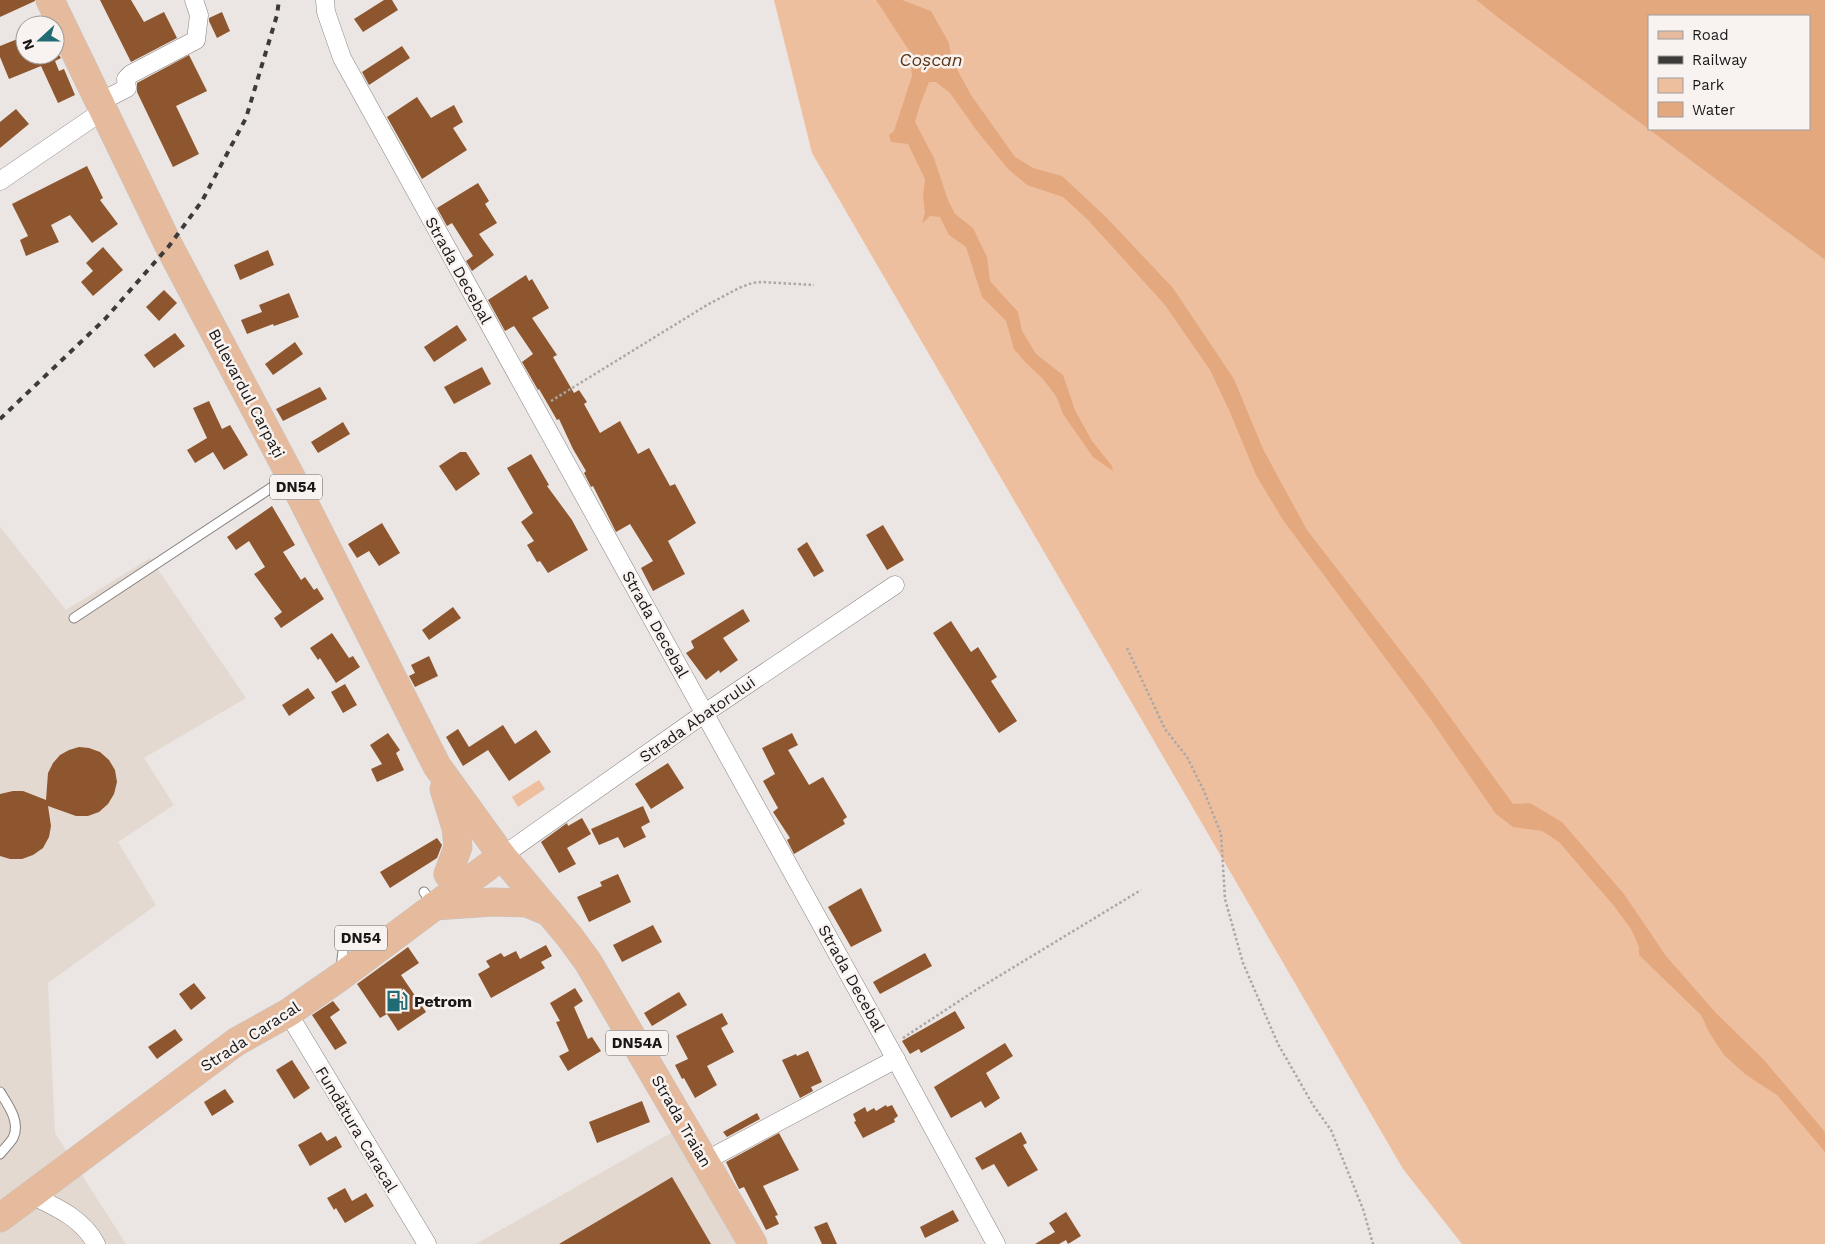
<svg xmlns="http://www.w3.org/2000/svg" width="1825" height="1244" viewBox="0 0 1825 1244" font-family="'Work Sans',sans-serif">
  <rect width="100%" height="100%" fill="#ebe6e3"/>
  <g fill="#e4d9d1">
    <polygon points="0,527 66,610 150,558 246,698 144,758 174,805 118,842 156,905 48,983 55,1133 126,1244 0,1244"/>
    <polygon points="676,1130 740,1244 476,1244"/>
  </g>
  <g fill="#eebf9f">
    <polygon points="774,0 1476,0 1497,17 1825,260 1825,1244 1462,1244 1403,1169 812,153"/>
    <polygon points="539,780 545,789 518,807 512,797"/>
  </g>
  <g fill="#e4a87e" fill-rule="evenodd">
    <polygon points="876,0 902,0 931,11 949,43 952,60 971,95 1015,157 1033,168 1062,176 1105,216 1173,288 1234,379 1263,449 1307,530 1427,685 1513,804 1530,803 1562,822 1624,894 1666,956 1716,1013 1764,1060 1825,1132 1825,1152 1777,1095 1746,1075 1724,1055 1710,1034 1701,1015 1639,955 1639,947 1631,929 1614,906 1559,842 1542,831 1513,827 1496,814 1429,717 1283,520 1256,475 1229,410 1210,370 1165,305 1088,220 1063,197 1027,185 1008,169 977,131 950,93 936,82 929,82 920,105 915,122 934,158 948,200 955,214 973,228 987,257 990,281 1018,312 1022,331 1036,354 1063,375 1075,410 1092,441 1112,466 1113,471 1093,457 1063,414 1056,396 1042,378 1026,363 1014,349 1006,321 982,297 966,247 949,235 940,217 930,216 922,224 925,212 923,196 925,179 908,144 891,142 889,135 894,131 912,76 910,52"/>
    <path d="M1476,0H1825V260L1497,17ZM1649,16H1809V129H1649Z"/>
  </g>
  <g fill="#8d562e">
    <polygon points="0,0 35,0 35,1 0,17"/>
    <polygon points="100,0 131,0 144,22 164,12 177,38 131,62"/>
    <polygon points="384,0 392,0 398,10 363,32 354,19"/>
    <polygon points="222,12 230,31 217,38 209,21 209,18"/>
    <polygon points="25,36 25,55 59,55 61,58 55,61 59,71 64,69 75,95 58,103 41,66 9,79 0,57 0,46"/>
    <polygon points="402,46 410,58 369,85 362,72"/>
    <polygon points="189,55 207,91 176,106 199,154 173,167 137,92 137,83"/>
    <polygon points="417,97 431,118 454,105 463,122 453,128 467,150 422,179 387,117"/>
    <polygon points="16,109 29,124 0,148 0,122"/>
    <polygon points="87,166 103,198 100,200 118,224 92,243 70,215 51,225 59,242 26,256 20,240 28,236 12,204"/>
    <polygon points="478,183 489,201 485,204 497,223 479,234 494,255 472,271 466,261 473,256 452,223 447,226 437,208"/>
    <polygon points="103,247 123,270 93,296 81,282 93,271 86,263"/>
    <polygon points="268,250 274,265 240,280 234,265"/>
    <polygon points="526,275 529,281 532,279 549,308 532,318 557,355 553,357 574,393 579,390 587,402 584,404 600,433 620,421 638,454 649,448 670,486 675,484 696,523 668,541 685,574 653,591 641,568 653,561 630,524 616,532 593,486 591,487 584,473 586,471 573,449 559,419 557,420 539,389 538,390 522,362 533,354 514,326 505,331 488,300"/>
    <polygon points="164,290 177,303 159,321 146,307"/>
    <polygon points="289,293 299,317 274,326 273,324 247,334 241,320 262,312 259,305"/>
    <polygon points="457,325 467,340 434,362 424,347"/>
    <polygon points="175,333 185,346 154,368 144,355"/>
    <polygon points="295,342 303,354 273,375 265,364"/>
    <polygon points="482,367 491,384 454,404 444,387"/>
    <polygon points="320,387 327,399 283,421 276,409"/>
    <polygon points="209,401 222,429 230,425 248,455 224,470 213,452 195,463 187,450 207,438 193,408"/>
    <polygon points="343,422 350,434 318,453 311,442"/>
    <polygon points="460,452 466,452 480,474 456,491 439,466"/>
    <polygon points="531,454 549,485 547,486 572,520 588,550 548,573 540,561 537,562 527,545 534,541 521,522 533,513 507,468"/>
    <polygon points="272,506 295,545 283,552 301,580 305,577 314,590 317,588 324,599 281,628 274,618 282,612 254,574 265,567 249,541 236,550 227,537"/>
    <polygon points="382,523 400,553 379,566 369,551 357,558 348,544"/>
    <polygon points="883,525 904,560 887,570 866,535"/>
    <polygon points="807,542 824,571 814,577 797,549"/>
    <polygon points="453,607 461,618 429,640 422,630"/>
    <polygon points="743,609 750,621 723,638 738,660 720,673 719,670 706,680 686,653 694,648 691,641"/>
    <polygon points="951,621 971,652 978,647 997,677 991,681 1017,721 999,733 933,633"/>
    <polygon points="332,633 349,658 353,656 360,667 336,683 320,658 318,660 310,648"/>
    <polygon points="429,656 438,676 415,687 409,676 415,673 411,665"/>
    <polygon points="345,684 357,705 343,713 331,692"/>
    <polygon points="308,688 315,698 289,716 282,705"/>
    <polygon points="503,725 515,744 536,730 551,752 509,781 488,750 463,766 446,737 458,729 469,747"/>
    <polygon points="388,733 400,750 396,753 404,770 377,782 371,769 382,764 370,745"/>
    <polygon points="792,733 798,745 788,750 809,785 823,777 847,817 843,820 845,824 794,854 787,840 790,838 773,812 778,808 763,781 775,774 762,748"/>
    <polygon points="79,747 89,748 100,752 109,760 115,770 117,782 114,794 108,804 99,812 88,816 76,816 48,806 51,826 49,837 43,848 33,855 22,859 10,859 0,856 0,794 13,791 23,791 46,800 48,773 53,763 60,755 69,750"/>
    <polygon points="668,763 684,788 651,809 635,784"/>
    <polygon points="643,806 650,822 641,827 646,837 624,848 618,837 599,845 591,829"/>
    <polygon points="582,818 591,834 567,848 576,864 559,873 541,842 567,823 568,826"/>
    <polygon points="437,838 442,845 437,858 390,888 380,872"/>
    <polygon points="618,874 631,902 589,922 577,897 602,886 600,882"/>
    <polygon points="861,888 882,931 851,947 828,907"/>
    <polygon points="653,925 662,942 622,962 613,945"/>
    <polygon points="546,945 552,956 541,962 545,968 491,998 478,974 490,967 486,961 501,953 504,957 516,951 520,959"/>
    <polygon points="408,947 419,963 401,975 426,1012 398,1031 387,1014 380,1018 357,984"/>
    <polygon points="925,953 932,966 880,994 873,982"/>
    <polygon points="194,983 206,998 191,1010 179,994"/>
    <polygon points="575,988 583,1001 574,1007 588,1039 592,1037 601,1051 568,1071 559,1056 569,1051 556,1022 560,1021 550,1003"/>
    <polygon points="679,992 687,1005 652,1026 644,1013"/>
    <polygon points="333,1001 340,1010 330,1017 347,1043 335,1050 312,1015"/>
    <polygon points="955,1011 965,1028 921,1053 919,1049 910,1054 902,1041"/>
    <polygon points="722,1013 728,1024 721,1028 734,1052 707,1066 717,1085 695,1098 684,1078 682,1079 675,1065 688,1059 676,1036"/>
    <polygon points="175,1029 183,1040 157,1059 148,1047"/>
    <polygon points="1005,1043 1013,1056 986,1073 1000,1098 985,1108 981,1101 951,1118 934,1087"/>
    <polygon points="808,1051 822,1082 811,1087 813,1091 800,1098 782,1060 796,1054 797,1056"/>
    <polygon points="292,1060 310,1088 294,1099 276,1070"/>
    <polygon points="225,1089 234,1102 212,1116 204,1102"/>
    <polygon points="642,1101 650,1122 597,1143 589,1122"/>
    <polygon points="886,1105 887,1107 892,1105 898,1116 894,1119 895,1122 863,1138 854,1122 856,1121 853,1114 865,1107 867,1112 874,1108 876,1111"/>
    <polygon points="757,1113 760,1119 727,1137 723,1132"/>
    <polygon points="321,1132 327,1141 336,1136 342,1147 310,1166 298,1145"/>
    <polygon points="1021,1132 1027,1143 1023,1145 1038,1170 1008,1187 994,1164 982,1170 975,1158"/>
    <polygon points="779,1133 799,1170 763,1186 778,1215 775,1216 779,1224 766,1230 744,1187 739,1189 726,1162"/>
    <polygon points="672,1177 711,1244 559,1244 647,1192"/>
    <polygon points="345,1188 352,1201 366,1193 374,1206 345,1223 336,1208 334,1210 327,1198"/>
    <polygon points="953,1210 959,1221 925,1238 920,1227"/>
    <polygon points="1066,1212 1081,1236 1068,1244 1066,1240 1059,1244 1035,1244 1055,1232 1049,1223"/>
    <polygon points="827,1222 837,1244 822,1244 814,1227"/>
  </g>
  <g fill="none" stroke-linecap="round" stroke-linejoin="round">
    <g stroke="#888381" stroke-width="11">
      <g id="service">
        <polyline points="74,618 289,476"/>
        <polyline points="424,892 433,904"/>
        <polyline points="341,968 343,951"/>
        <path d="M0,1092C8,1105 21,1122 13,1138C10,1143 4,1149 0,1154"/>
      </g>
    </g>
    <g stroke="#888381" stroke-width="19">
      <g id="minor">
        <polyline points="325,0 326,12 342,58 889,1047 996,1244"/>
        <polyline points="100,102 127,88 126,79 131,74 196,40 199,15 194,0"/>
        <polyline points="0,181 104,110"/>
        <polyline points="502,856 705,713 895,585"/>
        <polyline points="288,1013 427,1244"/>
        <polyline points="705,1161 896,1059"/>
        <path d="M31,1195C56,1207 82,1218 96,1244"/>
      </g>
    </g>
    <g stroke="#c3c3c3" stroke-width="29">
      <g id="primary">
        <polyline points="50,0 169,246 290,475 437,766 502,856 569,936 588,962 753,1244"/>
        <polyline points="444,789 456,828 458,847 448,874"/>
        <polyline points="434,906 493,902 527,903 549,912"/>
        <polyline points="0,1218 236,1042 288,1013 340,977 502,856"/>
      </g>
    </g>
    <g stroke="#aba7a4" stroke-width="2.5" stroke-dasharray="2.5 2.5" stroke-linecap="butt">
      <polyline points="551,401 707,305 739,288 752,283 762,282 814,285"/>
      <polyline points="1127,648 1165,729 1187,757 1204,791 1221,834 1225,899 1243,963 1278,1044 1313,1105 1331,1130 1363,1209 1373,1244"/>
      <polyline points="903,1038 976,990 1141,890"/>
    </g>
    <use href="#service" stroke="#fff" stroke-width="9"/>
    <use href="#minor" stroke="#fff" stroke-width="18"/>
    <use href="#primary" stroke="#e6bb9d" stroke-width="28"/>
    <polyline stroke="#3d3b39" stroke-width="4" stroke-dasharray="6 6" stroke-linecap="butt" points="0,419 105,319 169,246 202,201 246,118 277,15 279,0"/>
  </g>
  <defs>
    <g id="fuel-bare" transform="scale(1.725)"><path d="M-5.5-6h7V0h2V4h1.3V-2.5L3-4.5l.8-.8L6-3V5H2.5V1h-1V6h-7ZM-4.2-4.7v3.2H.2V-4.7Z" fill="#216c74" stroke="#f8f3f0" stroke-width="2.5" paint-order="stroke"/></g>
  </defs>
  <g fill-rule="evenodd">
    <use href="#fuel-bare" x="397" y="1001"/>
  </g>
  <g text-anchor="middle" stroke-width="5" stroke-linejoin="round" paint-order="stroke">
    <g fill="#f8f3f0" stroke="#5d5a58" stroke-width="1">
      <rect x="270" y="474.5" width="52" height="25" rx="4"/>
      <rect x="335" y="925.5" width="52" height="25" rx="4"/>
      <rect x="606" y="1030.5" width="62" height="25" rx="4"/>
    </g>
    <g font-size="15" font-weight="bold" fill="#1a1817">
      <text x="296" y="492">DN54</text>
      <text x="361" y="943">DN54</text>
      <text x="637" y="1048">DN54A</text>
    </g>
    <g font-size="16" fill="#1a1817" stroke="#f8f3f0">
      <text transform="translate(459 270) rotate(61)" y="6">Strada Decebal</text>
      <text transform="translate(247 393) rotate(62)" y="6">Bulevardul Carpați</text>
      <text transform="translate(656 624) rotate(61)" y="6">Strada Decebal</text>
      <text transform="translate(697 719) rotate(-35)" y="6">Strada Abatorului</text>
      <text transform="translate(852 978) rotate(61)" y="6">Strada Decebal</text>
      <text transform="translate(250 1036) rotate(-33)" y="6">Strada Caracal</text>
      <text transform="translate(682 1121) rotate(60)" y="6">Strada Traian</text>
      <text transform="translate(357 1129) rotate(59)" y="6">Fundătura Caracal</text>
    </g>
    <g font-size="16" font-weight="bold" fill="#1a1817" stroke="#f8f3f0" text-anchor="start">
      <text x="414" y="1007">Petrom</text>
    </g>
    <g font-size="18" font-style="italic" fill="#5c3416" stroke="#f8f3f0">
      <text x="931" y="66">Coșcan</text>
    </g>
  </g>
  <rect x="1648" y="15" width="162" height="115" fill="#f8f3f0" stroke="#9f9b99"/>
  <rect x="1658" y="31" width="25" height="8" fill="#e6bb9d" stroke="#9f9b99"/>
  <text x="1692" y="40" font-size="15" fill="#1a1817">Road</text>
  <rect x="1658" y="56" width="25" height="8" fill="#3d3b39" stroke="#9f9b99"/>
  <text x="1692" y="65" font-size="15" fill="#1a1817">Railway</text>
  <rect x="1658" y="78" width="25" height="15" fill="#eebf9f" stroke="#9f9b99"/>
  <text x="1692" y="90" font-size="15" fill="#1a1817">Park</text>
  <rect x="1658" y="102" width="25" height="15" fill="#e4a87e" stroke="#9f9b99"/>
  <text x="1692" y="115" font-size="15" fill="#1a1817">Water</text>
  <g transform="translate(40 40) rotate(249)"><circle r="24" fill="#f8f3f0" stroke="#9f9b99"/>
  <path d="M0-4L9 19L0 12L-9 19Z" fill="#216c74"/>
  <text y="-8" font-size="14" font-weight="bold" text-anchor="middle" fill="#1a1817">N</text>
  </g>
</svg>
